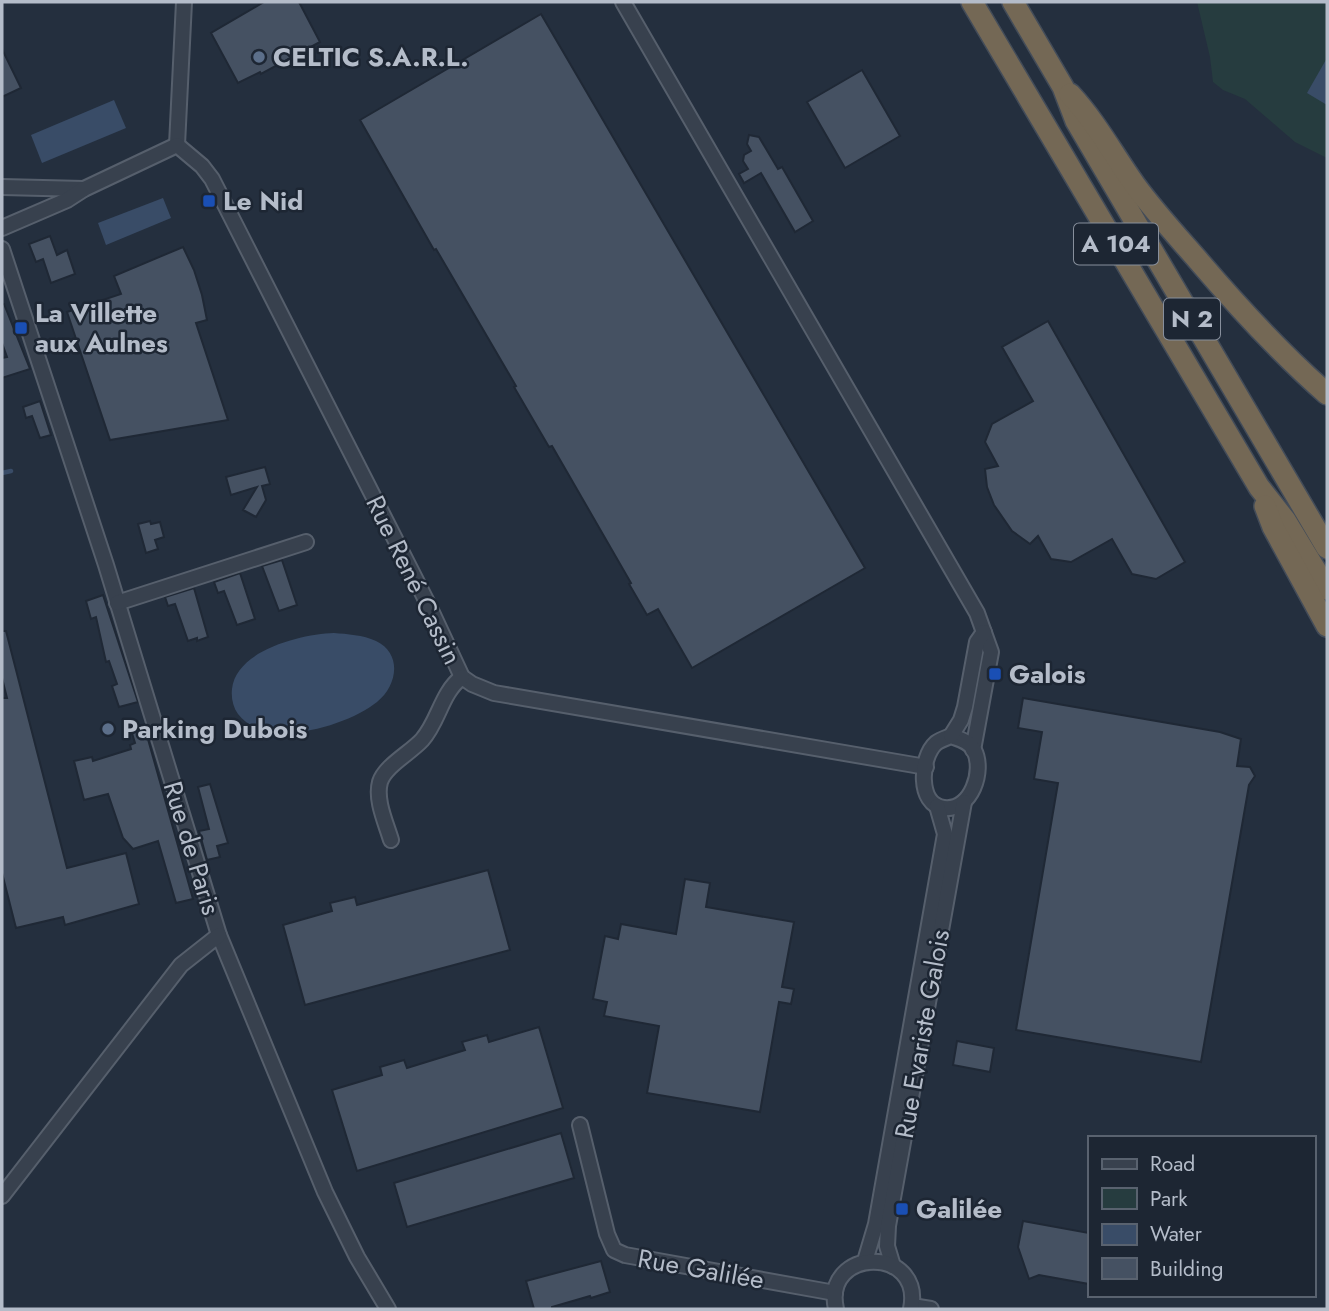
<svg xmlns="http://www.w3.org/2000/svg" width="1329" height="1311" viewBox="0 0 1329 1311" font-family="Jost,sans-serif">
  <rect width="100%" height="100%" fill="#242f3e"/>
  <polygon fill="#263c3f" points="1197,2 1327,2 1327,158 1295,142 1245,99 1223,90 1213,82 1210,57"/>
  <g fill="#394c67">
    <polygon points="1327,58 1327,105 1307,93"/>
    <polygon points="114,100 126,128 42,163 31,135"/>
    <polygon points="163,198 171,218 106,245 98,223"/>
    <path d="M334,633C347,634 363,635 376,641C403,654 397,686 377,702C347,726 266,751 238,714C233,707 231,698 232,689C236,650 302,634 334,633Z"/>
  </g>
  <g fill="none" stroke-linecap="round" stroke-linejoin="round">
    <polyline stroke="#394c67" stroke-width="4.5" points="2,473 11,471"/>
  </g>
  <g fill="#455162" stroke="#1f2835" stroke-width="2">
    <polygon points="264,2 299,2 320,42 261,74 260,72 238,83 211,33"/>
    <polygon points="541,14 865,568 692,668 658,609 647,615 629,584 631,583 552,446 549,447 514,387 516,386 436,249 434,250 360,120"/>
    <polygon points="2,49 21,88 2,97"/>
    <polygon points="862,70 900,136 845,168 807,102"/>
    <polygon points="749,135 759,137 778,169 782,167 813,221 795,232 761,173 744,183 739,174 748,169 743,161 744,155 751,151 747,144"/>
    <polygon points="50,236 57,255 67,250 75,274 51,283 43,259 36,262 29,244"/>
    <polygon points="183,247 194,270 202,295 207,320 196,323 228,420 110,440 67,312 121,294 114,276"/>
    <polygon points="2,304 4,304 30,369 2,378 2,358 7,357 2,343"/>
    <polygon points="1048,321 1185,562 1156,579 1132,574 1112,539 1071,562 1051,559 1038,536 1030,544 1012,531 994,505 987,487 985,469 998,466 985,442 992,424 1033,401 1002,347"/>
    <polygon points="40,401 51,435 40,438 32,416 26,418 23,407"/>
    <polygon points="265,467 270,484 262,486 266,500 256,517 243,510 257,487 231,495 226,477"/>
    <polygon points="150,521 151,524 160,522 164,537 155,540 158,549 146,553 138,524"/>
    <polygon points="282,560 297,605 279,611 262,566"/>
    <polygon points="240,573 255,619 237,625 224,591 218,593 214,582"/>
    <polygon points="194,588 208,637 197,641 197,638 188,641 175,604 168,606 165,597"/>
    <polygon points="103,595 138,702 119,707 112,686 117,684 109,661 106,662 96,617 91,619 86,601"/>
    <polygon points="2,631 6,631 67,868 126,853 139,904 65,925 63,917 16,928 2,873 2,698 7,698 2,678"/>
    <polygon points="1023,698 1220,732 1241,739 1237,766 1250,767 1255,776 1249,785 1201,1062 1016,1030 1058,783 1034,779 1042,732 1018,728"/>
    <polygon points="144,725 193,899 176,903 158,841 133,849 123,838 108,794 84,800 74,761 92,757 93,761 131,749 130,745 135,743 131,730"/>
    <polygon points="210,784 228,843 217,846 220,857 207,860 199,831 209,829 198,787"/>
    <polygon points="488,870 510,950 305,1005 283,925 332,911 330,903 355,897 357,905"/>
    <polygon points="685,879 710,883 706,907 794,922 782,987 794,989 791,1004 779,1002 760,1112 647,1093 659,1026 604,1016 607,1002 593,999 605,936 618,939 621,924 676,934"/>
    <polygon points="539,1027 563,1108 357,1171 332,1090 382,1075 380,1067 404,1060 407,1068 465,1050 462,1042 487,1035 489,1042"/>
    <polygon points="957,1041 994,1048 990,1072 953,1065"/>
    <polygon points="561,1133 574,1178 407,1227 394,1183"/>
    <polygon points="1023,1221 1089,1233 1089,1284 1039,1275 1029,1279 1018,1247"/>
    <polygon points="601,1261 610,1292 591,1298 590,1296 552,1307 552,1309 534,1309 526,1281"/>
  </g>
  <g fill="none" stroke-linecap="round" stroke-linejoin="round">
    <g stroke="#565f6c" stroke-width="18">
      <g id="minor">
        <polyline points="623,2 977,613 991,652 973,750"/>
        <polyline points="177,145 184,2"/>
        <polyline points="2,187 84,189"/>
        <polyline points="2,228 67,200 84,189 177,145 202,166 212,179 428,604 462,677 472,684 494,693 926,767"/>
        <polyline points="2,249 106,565 219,935 325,1192 357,1257 388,1309"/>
        <polyline points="117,603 306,542"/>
        <path d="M951,736C959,739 969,741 974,750C985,771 971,811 944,808C917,805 920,757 936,743C940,740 946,738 951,736Z"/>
        <polyline points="951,736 961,720 965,707 977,642 984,632"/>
        <path d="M391,840C386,823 375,800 380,782C385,766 410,753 422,740C439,721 441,693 462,677"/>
        <polyline points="580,1125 607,1234 614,1250 625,1255 835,1293"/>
        <polyline points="2,1196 181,965 219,935"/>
        <polyline points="865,1261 876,1224 945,834 937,806"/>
        <polyline points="893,1266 887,1246 888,1226 964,802"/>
        <polyline points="912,1306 931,1309"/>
        <path d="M836,1309C822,1247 924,1245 911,1309"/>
      </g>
    </g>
    <g stroke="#434c59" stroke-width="24">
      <g id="highway">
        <polyline points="972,2 1259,487 1285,520 1327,589"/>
        <polyline points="1013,2 1063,87 1076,121 1327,548"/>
        <path d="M1070,94C1096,122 1113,154 1135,185C1154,211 1176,235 1197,259C1238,307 1280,353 1327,394"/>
        <polyline points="1265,506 1273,527 1327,626"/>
      </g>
    </g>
    <use href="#minor" stroke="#38414e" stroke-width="14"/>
    <use href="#highway" stroke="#746855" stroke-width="21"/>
  </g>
  <g fill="#5c6f8a" stroke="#1d2633" stroke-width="2.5">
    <circle cx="259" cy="57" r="7"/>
    <circle cx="108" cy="729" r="7"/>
  </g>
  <g fill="#1a4fb4" stroke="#1d2633" stroke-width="2.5">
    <rect x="202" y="194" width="14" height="14" rx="3.5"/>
    <rect x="14" y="321" width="14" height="14" rx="3.5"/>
    <rect x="988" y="667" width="14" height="14" rx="3.5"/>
    <rect x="895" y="1202" width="14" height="14" rx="3.5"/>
  </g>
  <g text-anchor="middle" stroke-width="5" stroke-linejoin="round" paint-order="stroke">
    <g fill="#1d2633" stroke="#878f9c" stroke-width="2">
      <rect x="1074" y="223.5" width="84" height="41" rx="5"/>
      <rect x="1164" y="298.5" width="56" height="41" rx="5"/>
    </g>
    <g font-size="24" font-weight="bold" fill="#b4bcc9">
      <text x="1116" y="252">A 104</text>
      <text x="1192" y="327">N 2</text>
    </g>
    <g font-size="26" font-weight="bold" fill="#b4bcc9" stroke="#1d2633" text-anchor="start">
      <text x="273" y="66">CELTIC S.A.R.L.</text>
      <text x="223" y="210">Le Nid</text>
      <text x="35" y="322">La Villette<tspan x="35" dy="30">aux Aulnes</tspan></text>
      <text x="1009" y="683">Galois</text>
      <text x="122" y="738">Parking Dubois</text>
      <text x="916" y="1218">Galilée</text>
    </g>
    <g font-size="26" fill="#b4bcc9" stroke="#1d2633">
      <text transform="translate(414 580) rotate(64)" y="9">Rue René Cassin</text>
      <text transform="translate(192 848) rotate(73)" y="9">Rue de Paris</text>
      <text transform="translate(922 1034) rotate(-80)" y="9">Rue Evariste Galois</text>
      <text transform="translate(701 1269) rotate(10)" y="9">Rue Galilée</text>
    </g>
  </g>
  <rect width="1329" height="1311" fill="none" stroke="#b4bcc9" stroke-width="7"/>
  <rect x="1088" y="1136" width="228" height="161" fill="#1d2633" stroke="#59626f" stroke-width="2"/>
  <rect x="1102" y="1159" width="35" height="10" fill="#38414e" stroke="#59626f" stroke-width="2"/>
  <text x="1150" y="1171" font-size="21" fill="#b4bcc9">Road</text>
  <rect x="1102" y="1188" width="35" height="21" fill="#263c3f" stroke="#59626f" stroke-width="2"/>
  <text x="1150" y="1206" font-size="21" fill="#b4bcc9">Park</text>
  <rect x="1102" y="1224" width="35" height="21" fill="#394c67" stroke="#59626f" stroke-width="2"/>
  <text x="1150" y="1241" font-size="21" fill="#b4bcc9">Water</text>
  <rect x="1102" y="1258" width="35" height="21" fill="#455162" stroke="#59626f" stroke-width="2"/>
  <text x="1150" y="1276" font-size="21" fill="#b4bcc9">Building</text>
</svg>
